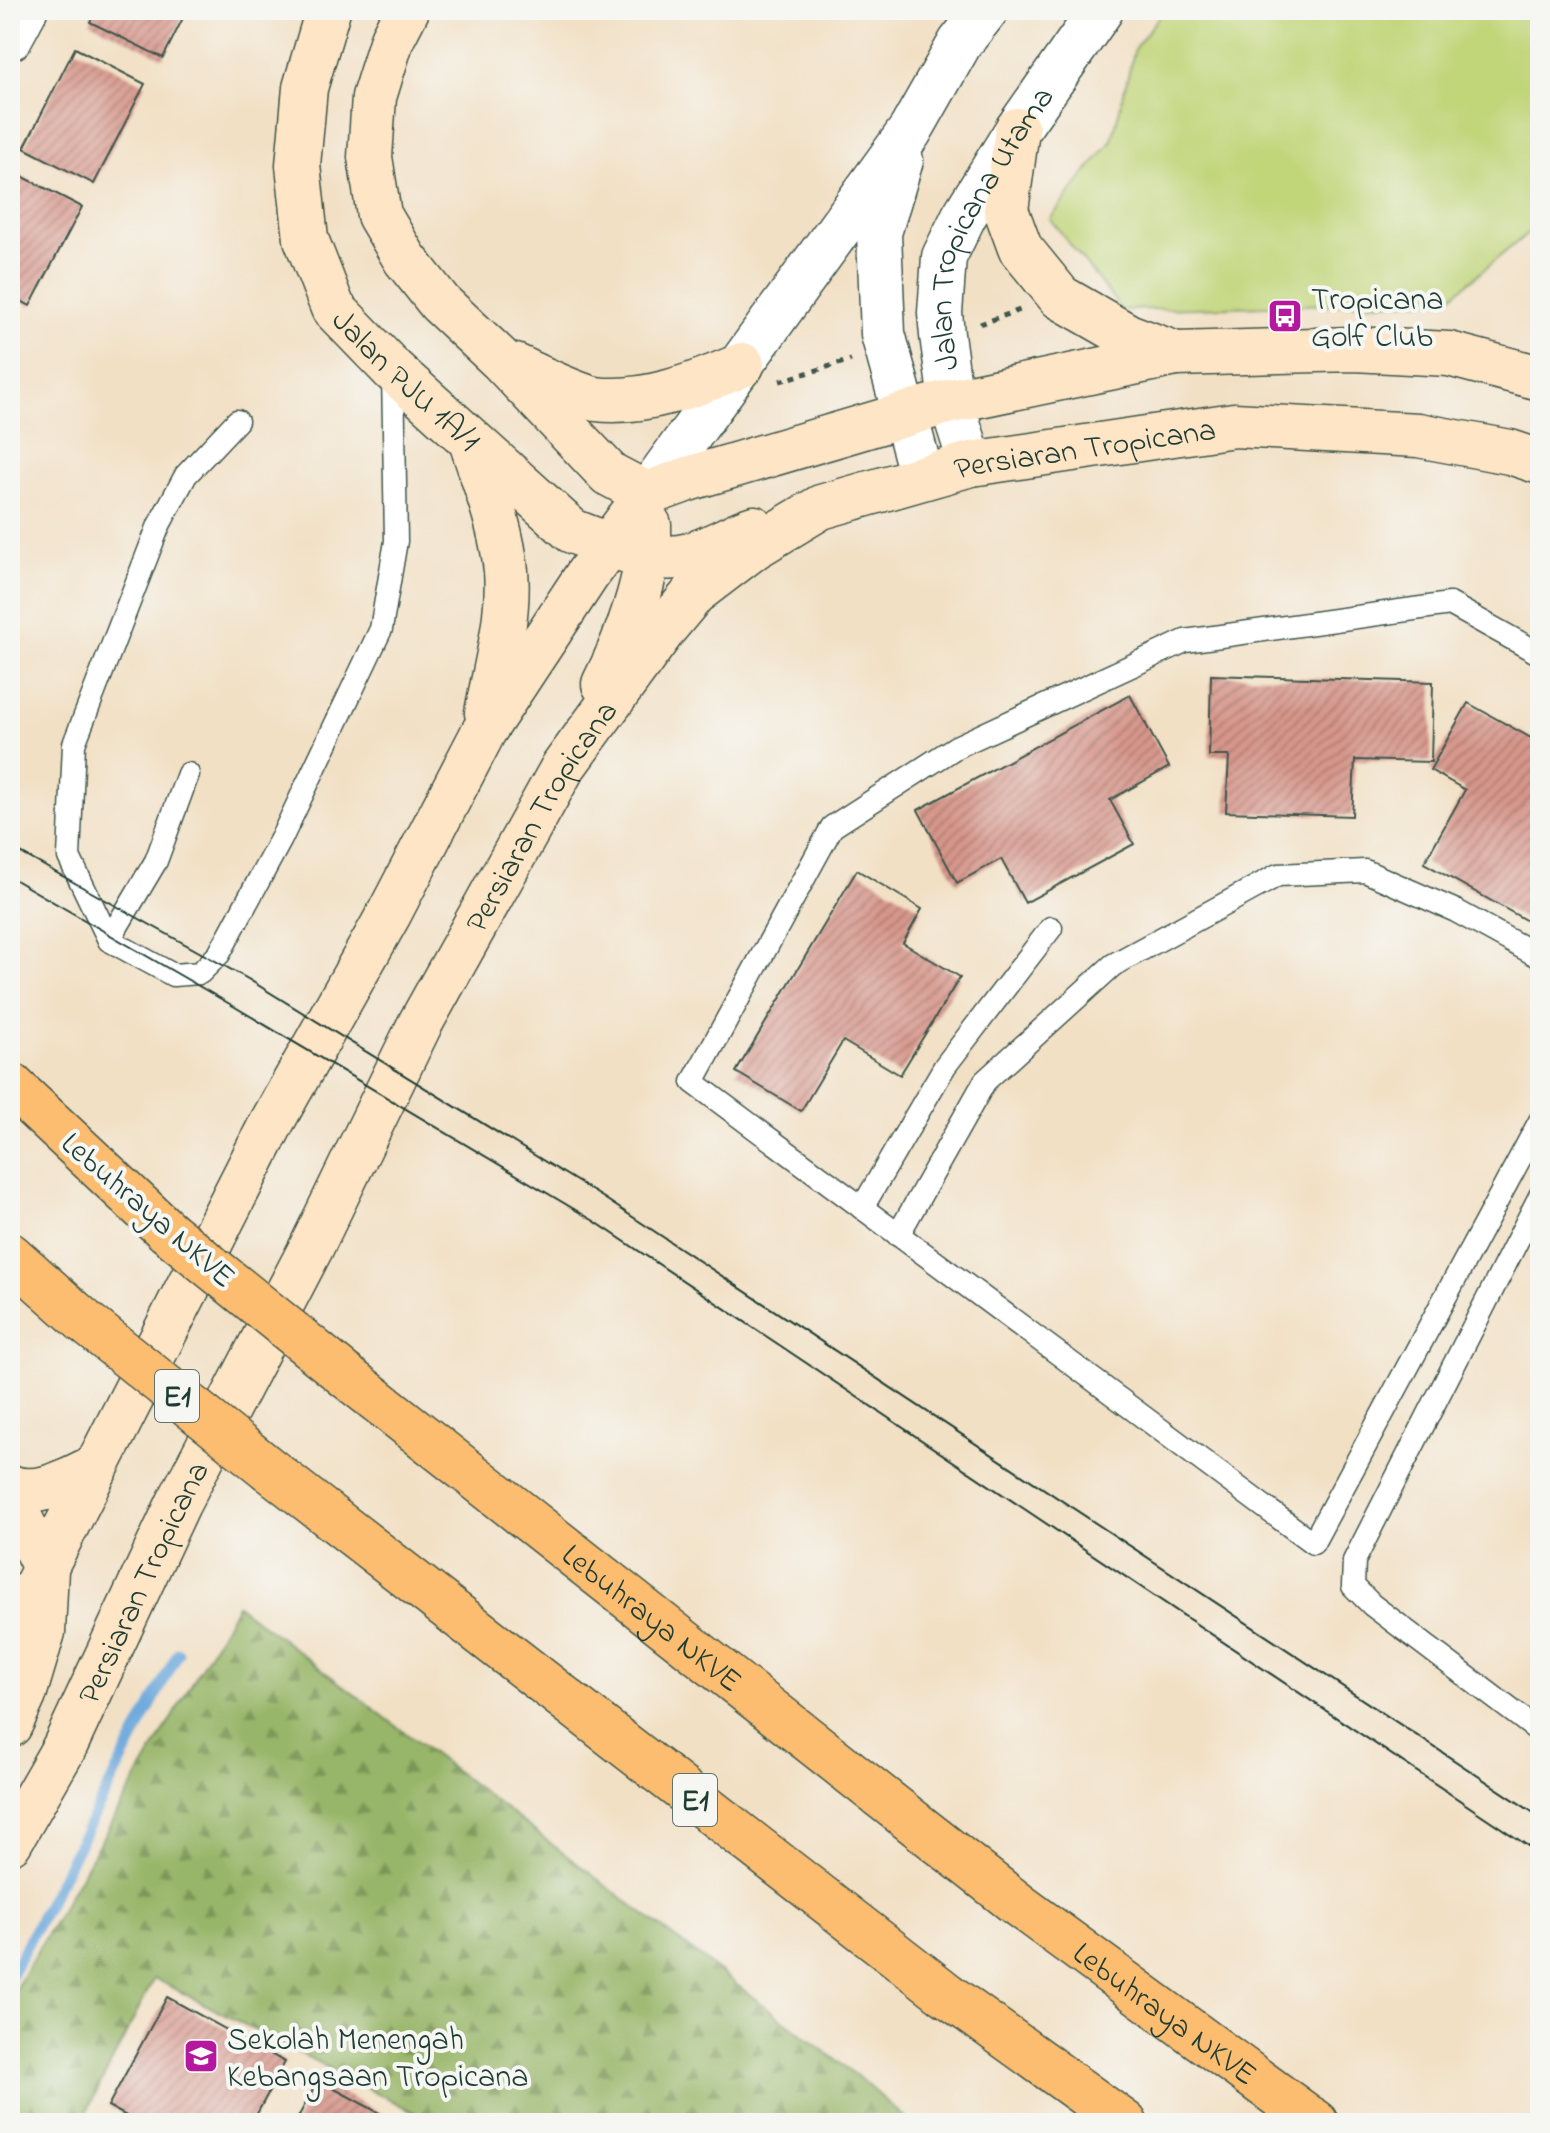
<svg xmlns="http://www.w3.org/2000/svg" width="1550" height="2133" viewBox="0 0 1550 2133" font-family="'Indie Flower',sans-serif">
  <defs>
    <pattern id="forest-firs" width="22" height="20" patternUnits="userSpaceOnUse" patternTransform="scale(2)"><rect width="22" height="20" fill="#98b669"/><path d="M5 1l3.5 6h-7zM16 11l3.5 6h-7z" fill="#7b9557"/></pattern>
    <pattern id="building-hatch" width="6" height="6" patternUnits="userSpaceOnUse" patternTransform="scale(2)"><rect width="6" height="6" fill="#d7968b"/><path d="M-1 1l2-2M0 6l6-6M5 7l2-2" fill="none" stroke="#ae7c72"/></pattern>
  </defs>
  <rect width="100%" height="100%" fill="#f6f6f2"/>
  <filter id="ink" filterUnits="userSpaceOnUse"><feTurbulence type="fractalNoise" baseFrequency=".0125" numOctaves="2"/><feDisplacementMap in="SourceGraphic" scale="16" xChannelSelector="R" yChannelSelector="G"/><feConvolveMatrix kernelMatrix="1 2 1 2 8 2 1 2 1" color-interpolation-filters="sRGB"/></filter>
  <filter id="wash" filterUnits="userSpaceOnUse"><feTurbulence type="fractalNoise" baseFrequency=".006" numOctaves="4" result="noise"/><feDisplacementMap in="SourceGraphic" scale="32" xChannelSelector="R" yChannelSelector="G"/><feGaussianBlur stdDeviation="1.8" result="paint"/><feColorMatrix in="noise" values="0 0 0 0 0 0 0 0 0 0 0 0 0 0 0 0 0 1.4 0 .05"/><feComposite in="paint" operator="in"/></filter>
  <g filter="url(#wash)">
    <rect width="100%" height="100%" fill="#f2e0c5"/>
    <polygon fill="#c1d579" stroke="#708956" stroke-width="2" points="1164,10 1540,10 1540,223 1446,301 1122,310 1050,219 1112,140 1135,48"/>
    <polygon fill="url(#forest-firs)" stroke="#5c7a4e" stroke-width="2" points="237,1605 862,2080 911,2123 435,2123 154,1978 81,2123 10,2123 10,1998"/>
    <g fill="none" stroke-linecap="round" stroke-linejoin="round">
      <polyline stroke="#6ba7dc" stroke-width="11" points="10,1977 178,1653"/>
    </g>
    <g id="blocks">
      <g fill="url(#building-hatch)">
        <polygon points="96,10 187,10 163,58 90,22"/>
        <polygon points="75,48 145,84 94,184 24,148"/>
        <polygon points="10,170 82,207 30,306 10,295"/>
        <polygon points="1211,675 1433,682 1431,762 1355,760 1352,816 1226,812 1229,756 1209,756"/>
        <polygon points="1130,695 1169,767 1110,800 1134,844 1025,903 1001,859 957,883 918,810"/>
        <polygon points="1468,703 1540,743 1540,902 1529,922 1424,863 1465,790 1430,770"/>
        <polygon points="857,870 922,909 903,943 960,977 900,1075 843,1041 801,1111 736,1072"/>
        <polygon points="167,1997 285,2062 252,2123 139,2123 108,2106"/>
        <polygon points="318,2080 398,2123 295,2123"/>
      </g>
    </g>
  </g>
  <g filter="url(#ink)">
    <use href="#blocks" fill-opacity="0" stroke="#3f554a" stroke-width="2"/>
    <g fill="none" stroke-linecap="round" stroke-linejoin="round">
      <g stroke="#3f554a" stroke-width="25">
        <g id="service">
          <polyline points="237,421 186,475 159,525 74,744 69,857 109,940 173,975 200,973 219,954 281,839 381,629 396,541 393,372"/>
          <polyline points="1540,654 1450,604 1185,641 956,747 832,827 693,1082 1313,1543 1540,1121"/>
          <polyline points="109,940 156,861 188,774"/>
          <polyline points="1540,1196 1354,1561 1353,1586 1372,1605 1540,1732"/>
          <polyline points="862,1208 945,1066 1051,928"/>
          <polyline points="898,1235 985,1081 1113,965 1278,875 1365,871 1456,911 1540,957"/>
        </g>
      </g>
      <g stroke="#3f554a" stroke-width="47">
        <g id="minor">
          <polyline points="10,38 25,10"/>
          <polyline points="901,160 879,233 883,334 922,477"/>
          <path id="s1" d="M971,464L951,401L942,335L940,313L944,257L964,216L1017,130L1101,10"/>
          <polyline points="647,494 910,131 960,43 986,10"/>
        </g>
      </g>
      <g stroke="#3f554a" stroke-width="47">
        <g id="secondary">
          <path id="s2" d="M328,10L305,88L298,165L306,239L333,308L393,370L572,531C605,544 655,565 689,555C712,549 732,535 754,528"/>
          <polyline points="407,10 392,39 374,97 370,157 379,215 405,259 440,303 502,361 609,474 647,494"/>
          <polyline points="1017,130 1006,210 1020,248 1060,297 1128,336 1176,354"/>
          <path d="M515,366C535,375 577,396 596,399C645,405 698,384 742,365"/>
          <path d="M472,444C485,485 502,528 506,571C510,618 495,668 487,713"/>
          <path d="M604,684C626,640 651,575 649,525"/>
          <path d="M10,1487C39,1498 68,1480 95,1467"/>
          <polyline points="10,1505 18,1514 46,1569 43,1632 24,1695 10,1725"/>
          <polyline points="10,1637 272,1122 389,914 484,731 587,575 647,494 691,478 951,401 1176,354 1354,349 1449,354 1540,378"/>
          <path id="s3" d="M10,1842L64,1748L178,1504L311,1248L420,1024L563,767L664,629L694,593L753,548L821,507L971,464L1234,425L1418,435L1510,452L1540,462"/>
        </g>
      </g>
      <g stroke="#3f554a" stroke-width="47">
        <g id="motorway">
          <polyline points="10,1084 167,1231"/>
          <polyline points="10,1255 84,1321"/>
          <path id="s4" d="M346,1376L1020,1906L1316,2123"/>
          <polyline points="270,1470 946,1994 1125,2123"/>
        </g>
      </g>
      <g stroke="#3f554a" stroke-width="5" stroke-dasharray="6 6" stroke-linecap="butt">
        <polyline points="980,324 1020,310"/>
        <polyline points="780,381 851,360"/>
      </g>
      <use href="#service" stroke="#fff" stroke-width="22"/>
      <use href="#minor" stroke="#fff" stroke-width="44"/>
      <use href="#secondary" stroke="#fee5c5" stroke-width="44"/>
      <use href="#motorway" stroke="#fcbd6f" stroke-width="44"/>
      <g stroke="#1f3d34" stroke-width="2">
        <polyline points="10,847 248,979 604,1198 1540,1817"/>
        <polyline points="10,877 235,1007 594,1221 1540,1854"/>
      </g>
      <g stroke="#3f554a" stroke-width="47" stroke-linecap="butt">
        <g id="motorway-bridge">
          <polyline points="167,1231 346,1376"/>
          <polyline points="84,1321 270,1470"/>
        </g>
      </g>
      <use href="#motorway-bridge" stroke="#fcbd6f" stroke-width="44"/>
    </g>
  </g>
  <defs>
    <g id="bus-square" transform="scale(1.8)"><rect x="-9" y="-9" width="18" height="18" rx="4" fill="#b5179e" stroke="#f6f6f2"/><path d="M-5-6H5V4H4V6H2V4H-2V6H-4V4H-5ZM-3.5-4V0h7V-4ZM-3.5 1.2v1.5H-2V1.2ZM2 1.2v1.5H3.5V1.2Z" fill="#fff"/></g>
    <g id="school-square" transform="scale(1.8)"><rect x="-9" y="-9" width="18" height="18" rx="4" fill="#b5179e" stroke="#f6f6f2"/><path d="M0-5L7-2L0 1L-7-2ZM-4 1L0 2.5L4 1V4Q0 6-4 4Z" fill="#fff"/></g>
  </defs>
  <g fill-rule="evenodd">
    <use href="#bus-square" x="1285" y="316"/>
    <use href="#school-square" x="201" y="2056"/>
  </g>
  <g text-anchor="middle" stroke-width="8" stroke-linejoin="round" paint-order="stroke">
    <g fill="#f6f6f2" stroke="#60746d" stroke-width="2">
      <rect x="155" y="1370" width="44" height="52" rx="6"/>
      <rect x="673" y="1774" width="44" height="52" rx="6"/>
    </g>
    <g font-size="30" font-weight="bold" fill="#1f3d34">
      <text x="177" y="1406">E1</text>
      <text x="695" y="1810">E1</text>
    </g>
    <g font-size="32" fill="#1f3d34" stroke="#f6f6f2">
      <text dy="11" stroke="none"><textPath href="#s1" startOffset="252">Jalan Tropicana Utama</textPath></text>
      <text dy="11" stroke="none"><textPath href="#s2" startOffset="410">Jalan PJU 1A/1</textPath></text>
      <text dy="11" stroke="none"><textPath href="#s3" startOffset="1852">Persiaran Tropicana</textPath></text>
      <text dy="11" stroke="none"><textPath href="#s3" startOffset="1156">Persiaran Tropicana</textPath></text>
      <text transform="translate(149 1209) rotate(41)" y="11">Lebuhraya NKVE</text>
      <text dy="11" stroke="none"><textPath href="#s3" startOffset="292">Persiaran Tropicana</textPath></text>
      <text dy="11" stroke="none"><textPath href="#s4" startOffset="390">Lebuhraya NKVE</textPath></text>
      <text dy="11" stroke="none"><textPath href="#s4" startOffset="1038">Lebuhraya NKVE</textPath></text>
    </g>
    <g font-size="32" fill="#1f3d34" stroke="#f6f6f2" text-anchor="start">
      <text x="1311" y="309">Tropicana<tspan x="1311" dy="37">Golf Club</tspan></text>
      <text x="227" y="2049">Sekolah Menengah<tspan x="227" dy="37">Kebangsaan Tropicana</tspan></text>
    </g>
  </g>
  <rect width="1550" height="2133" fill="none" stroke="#f6f6f2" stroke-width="40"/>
</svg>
